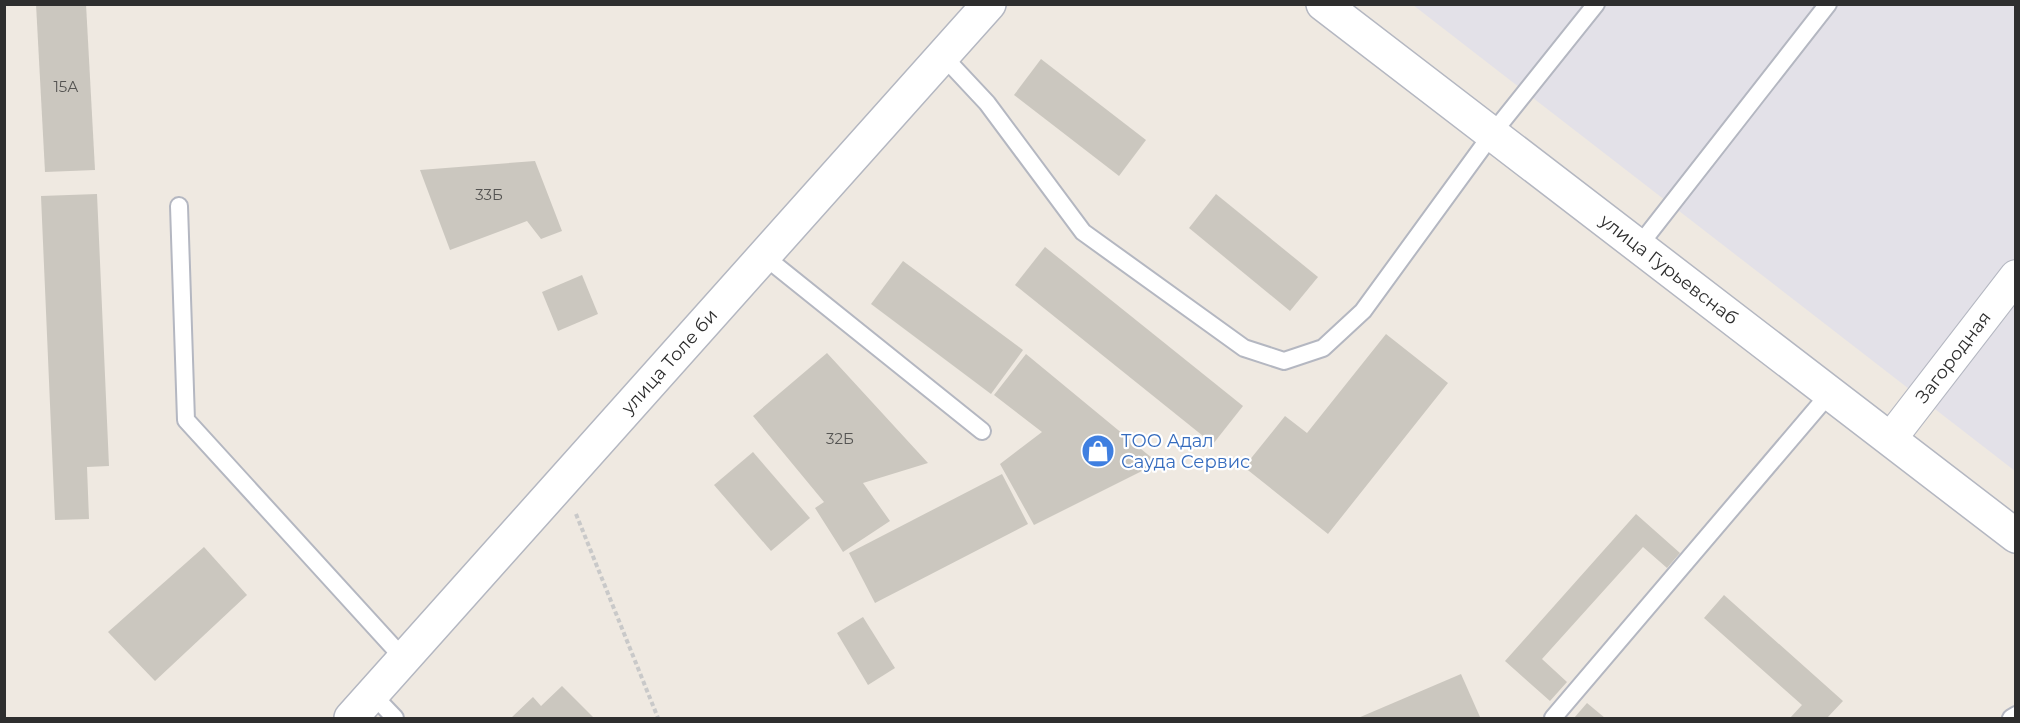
<svg xmlns="http://www.w3.org/2000/svg" width="2020" height="723" viewBox="0 0 2020 723" font-family="Montserrat,sans-serif">
  <rect width="100%" height="100%" fill="#efe9e1"/>
  <polygon fill="#e3e1e8" points="1413,5 2015,5 2015,471"/>
  <g fill="#cbc7bf">
    <polygon points="36,4 86,4 95,170 45,172"/>
    <polygon points="1041,59 1146,140 1119,176 1014,95"/>
    <polygon points="535,161 562,231 541,239 527,221 450,250 420,170"/>
    <polygon points="97,194 109,466 87,467 89,519 55,520 41,196"/>
    <polygon points="1216,194 1318,277 1290,311 1189,228"/>
    <polygon points="1045,247 1243,406 1213,444 1015,285"/>
    <polygon points="903,261 1023,350 991,394 871,304"/>
    <polygon points="582,275 598,314 558,331 542,292"/>
    <polygon points="1386,334 1448,383 1328,534 1244,467 1285,416 1307,433"/>
    <polygon points="827,353 928,463 863,483 890,521 843,552 815,508 824,502 753,416"/>
    <polygon points="1026,354 1158,463 1034,525 1000,464 1042,432 994,395"/>
    <polygon points="753,452 810,518 771,551 714,485"/>
    <polygon points="1002,474 1028,524 875,603 849,553"/>
    <polygon points="1636,514 1680,553 1667,568 1643,547 1542,659 1567,682 1550,701 1505,661"/>
    <polygon points="204,547 247,595 155,681 108,632"/>
    <polygon points="1724,595 1843,701 1827,718 1790,718 1802,705 1704,618"/>
    <polygon points="863,617 895,668 868,685 837,633"/>
    <polygon points="1461,674 1480,717 1358,718"/>
    <polygon points="562,686 594,718 511,718 533,697 541,706"/>
    <polygon points="1587,703 1605,718 1574,718"/>
  </g>
  <g fill="none" stroke-linecap="round" stroke-linejoin="round">
    <g stroke="#b4b7c1" stroke-width="20">
      <g id="service">
        <polyline points="943,56 987,103 1083,232 1244,348 1284,361 1323,348 1363,311 1492,134 1596,4"/>
        <polyline points="179,206 186,420 405,660"/>
        <polyline points="1638,247 1828,4"/>
        <polyline points="764,256 982,431"/>
        <polyline points="373,695 395,718"/>
        <polyline points="1553,718 1829,394"/>
        <polyline points="2011,718 2016,715"/>
      </g>
    </g>
    <g stroke="#b4b7c1" stroke-width="34">
      <g id="minor">
        <path id="s1" d="M1891,438L2016,276"/>
      </g>
    </g>
    <g stroke="#b4b7c1" stroke-width="36">
      <g id="tertiary">
        <path id="s2" d="M1323,4L2016,536"/>
        <path id="s3" d="M351,718L989,4"/>
      </g>
    </g>
    <polyline stroke="#c9c9c9" stroke-width="4" stroke-dasharray="4.5 3" stroke-linecap="butt" points="576,514 658,718"/>
    <use href="#service" stroke="#fff" stroke-width="16"/>
    <use href="#minor" stroke="#fff" stroke-width="32"/>
    <use href="#tertiary" stroke="#fff" stroke-width="33"/>
  </g>
  <defs>
    <g id="shop-disc" transform="scale(1.725)"><circle r="9.5" fill="#3f7fe0" stroke="#fff"/><path d="M-5-2.5h2.3a2.7 3.5 0 0 1 5.4 0H5L5.5 6h-11ZM-1.5-2.5h3a1.5 2.3 0 0 0-3 0Z" fill="#fff"/></g>
  </defs>
  <g fill-rule="evenodd">
    <use href="#shop-disc" x="1098" y="451"/>
  </g>
  <g text-anchor="middle" stroke-width="4.5" stroke-linejoin="round" paint-order="stroke">
    <g font-size="15" fill="#555452">
      <text x="66" y="92">15А</text>
      <text x="489" y="200">33Б</text>
      <text x="840" y="444">32Б</text>
    </g>
    <g font-size="18" fill="#2e2e2e" stroke="#fff">
      <text dy="6" stroke="none"><textPath href="#s2" startOffset="436">улица Гурьевснаб</textPath></text>
      <text dy="6" stroke="none"><textPath href="#s1" startOffset="102">Загородная</textPath></text>
      <text dy="6" stroke="none"><textPath href="#s3" startOffset="478">улица Толе би</textPath></text>
    </g>
    <g font-size="18" fill="#366cbe" stroke="#fff" text-anchor="start">
      <text x="1121" y="447">ТОО Адал<tspan x="1121" dy="21">Сауда Сервис</tspan></text>
    </g>
  </g>
  <rect width="2020" height="723" fill="none" stroke="#2e2e2e" stroke-width="12"/>
</svg>
